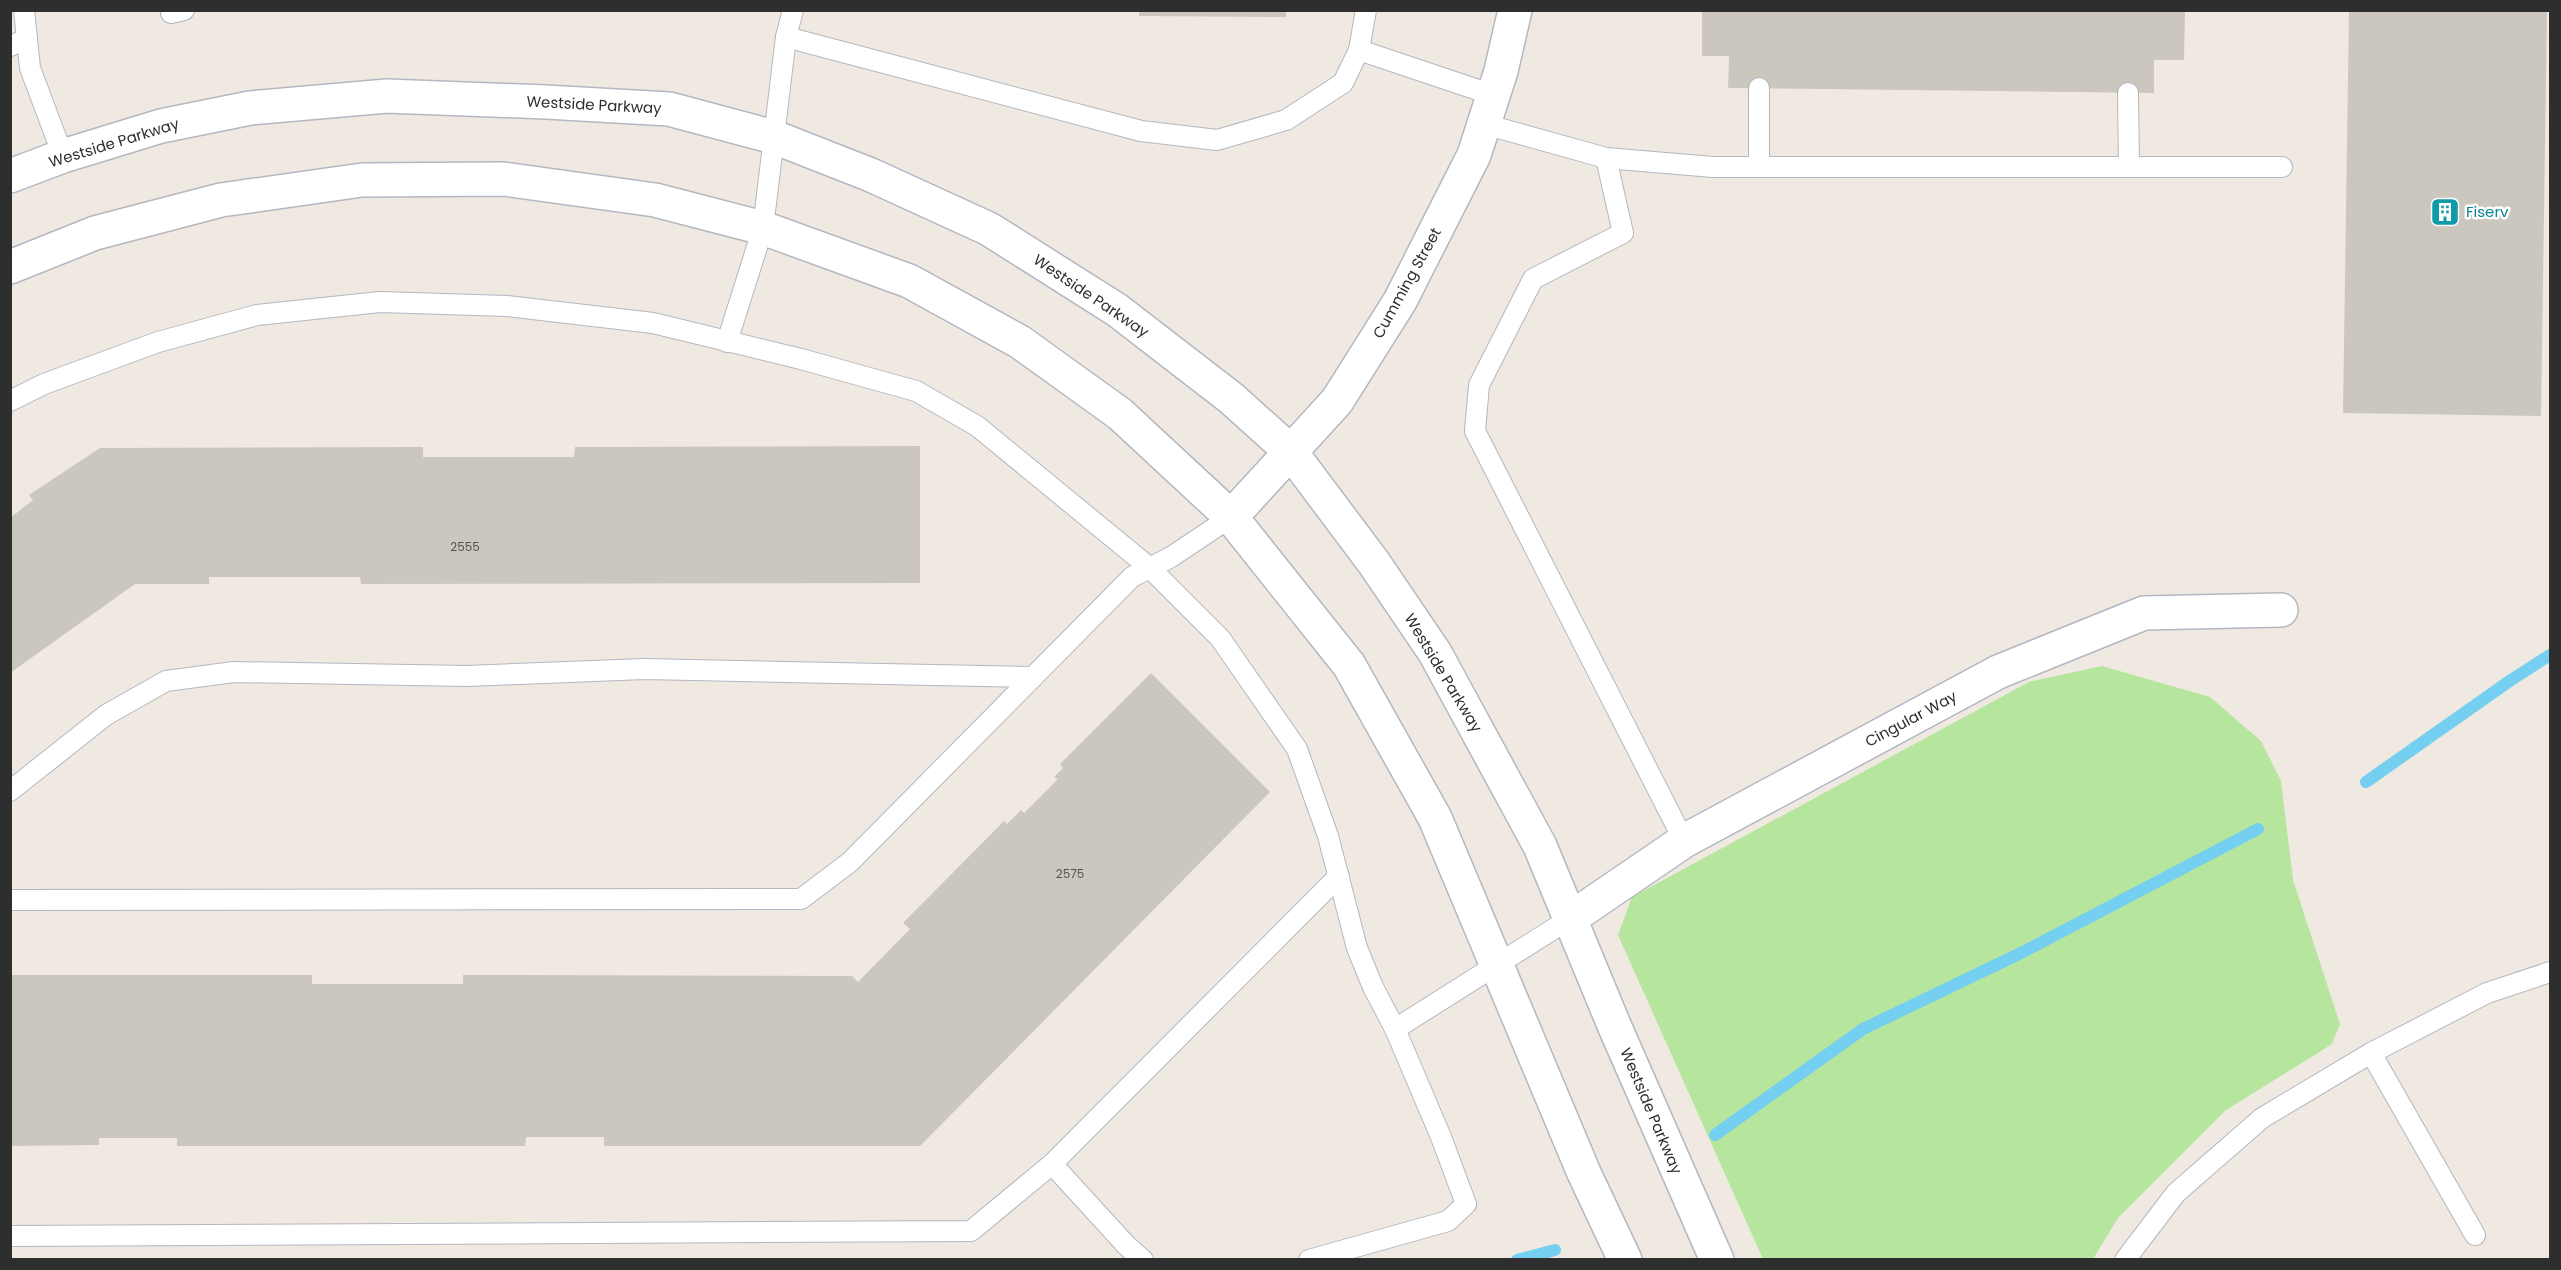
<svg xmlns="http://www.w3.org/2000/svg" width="2561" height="1270" viewBox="0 0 2561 1270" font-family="Poppins,sans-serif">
  <rect width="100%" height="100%" fill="#efe9e1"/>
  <polygon fill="#b6e59e" points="2102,666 2210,697 2261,741 2281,781 2293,880 2340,1024 2332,1044 2226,1110 2118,1218 2093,1259 1763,1259 1618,935 1632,897 2029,682"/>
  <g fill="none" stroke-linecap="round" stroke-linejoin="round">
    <g stroke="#75cff0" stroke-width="12">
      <polyline points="2366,782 2511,680 2550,655"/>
      <polyline points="1715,1135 1863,1029 2023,952 2258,829"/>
      <polyline points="1517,1260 1555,1250"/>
    </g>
  </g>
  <g fill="#cbc7bf">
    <polygon points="1139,10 1286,10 1286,17 1139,16"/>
    <polygon points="1702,10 2185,10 2184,60 2154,60 2154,93 1728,88 1729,56 1702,56"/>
    <polygon points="2349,10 2547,10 2541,416 2343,413"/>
    <polygon points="920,446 920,583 361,584 360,577 209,577 209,584 135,584 10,673 10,518 33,500 29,495 100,448 423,447 423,457 574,457 575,447"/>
    <polygon points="1151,673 1270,792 920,1146 604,1146 604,1137 526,1137 525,1146 177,1146 177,1138 99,1138 99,1145 10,1146 10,975 312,975 312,984 463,984 463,975 852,976 858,982 910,929 903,923 1004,821 1007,824 1021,810 1024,813 1058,779 1054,777 1063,768 1060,764"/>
  </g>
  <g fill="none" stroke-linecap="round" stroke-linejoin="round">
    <g stroke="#b4b7c1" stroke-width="22">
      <g id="service">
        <polyline points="24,10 30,68 63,156"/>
        <polyline points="171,10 171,13 184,10"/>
        <polyline points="786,37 1141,131 1217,140 1286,120 1343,83 1359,50 1366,10"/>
        <polyline points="10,46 27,39"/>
        <polyline points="1359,50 1493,95"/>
        <polyline points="2128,93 2129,167"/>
        <polyline points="1484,124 1606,158 1713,167 2282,167"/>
        <polyline points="1606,158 1623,233 1533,279 1479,385 1475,431 1684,841"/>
        <polyline points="1759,167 1759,88"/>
        <polyline points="727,342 763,228 786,37 793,10"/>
        <polyline points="10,401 44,384 158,342 257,315 380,302 507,306 653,323 801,359 916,391 977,426 1150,568 1220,638 1297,749 1328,836 1357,948 1373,987 1395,1029 1441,1137 1466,1204 1448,1221 1309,1260"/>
        <polyline points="10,791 106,715 166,681 234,672 467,676 644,669 1033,677"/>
        <polyline points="10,900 801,899 850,862 1132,577 1171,557 1231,517"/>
        <polyline points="1395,1029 1571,918"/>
        <polyline points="2371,1053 2475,1235"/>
        <polyline points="1052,1164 1126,1245 1143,1260"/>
        <polyline points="10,1236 971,1231 1052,1164 1339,876"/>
        <polyline points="2125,1260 2176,1193 2262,1118 2371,1053 2487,993 2550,972"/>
      </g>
    </g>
    <g stroke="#b4b7c1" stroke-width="36">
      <g id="minor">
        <polyline points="1231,517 1337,401 1400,301 1474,155 1501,71 1515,10"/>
        <polyline points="1571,918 1684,841 1998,672 2144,613 2281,610"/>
      </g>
    </g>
    <g stroke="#b4b7c1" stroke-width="36">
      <g id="secondary">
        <polyline points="10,176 63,156 161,126 250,108 387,96 546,102 669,109 774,137 871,175 989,229 1117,310 1231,398 1290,451 1374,563 1435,653 1540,846 1614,1025 1717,1260"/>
        <polyline points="10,267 95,233 221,200 362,180 504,179 655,200 763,228 909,281 1020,342 1120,414 1231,517 1349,665 1435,818 1584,1173 1625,1260"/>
      </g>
    </g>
    <use href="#service" stroke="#fff" stroke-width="20"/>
    <use href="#minor" stroke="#fff" stroke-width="33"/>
    <use href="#secondary" stroke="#fff" stroke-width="33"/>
  </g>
  <defs>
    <g id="building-square" transform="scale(1.5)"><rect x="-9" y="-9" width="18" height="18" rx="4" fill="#0f9aa8" stroke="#fff"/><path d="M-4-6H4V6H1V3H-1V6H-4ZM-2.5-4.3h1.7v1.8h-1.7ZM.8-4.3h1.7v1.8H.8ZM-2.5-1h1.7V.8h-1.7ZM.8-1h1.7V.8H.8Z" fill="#fff"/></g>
  </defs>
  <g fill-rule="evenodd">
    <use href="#building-square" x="2445" y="212"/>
  </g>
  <g text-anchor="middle" stroke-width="5" stroke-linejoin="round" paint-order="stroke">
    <g font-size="12" fill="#555452">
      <text x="465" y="551">2555</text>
      <text x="1070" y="878">2575</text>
    </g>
    <g font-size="15" fill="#2e2e2e" stroke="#fff">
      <text transform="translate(594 105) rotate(3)" y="5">Westside Parkway</text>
      <text transform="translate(114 143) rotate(-17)" y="5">Westside Parkway</text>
      <text transform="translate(1407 283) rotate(-61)" y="5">Cumming Street</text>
      <text transform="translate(1091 296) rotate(34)" y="5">Westside Parkway</text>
      <text transform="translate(1443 673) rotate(59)" y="5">Westside Parkway</text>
      <text transform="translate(1911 719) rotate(-28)" y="5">Cingular Way</text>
      <text transform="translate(1651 1111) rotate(67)" y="5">Westside Parkway</text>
    </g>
    <g font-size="15" fill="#0d838f" stroke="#fff" text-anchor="start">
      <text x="2466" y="217">Fiserv</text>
    </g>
  </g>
  <rect width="2561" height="1270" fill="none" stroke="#2e2e2e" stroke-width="24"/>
</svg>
